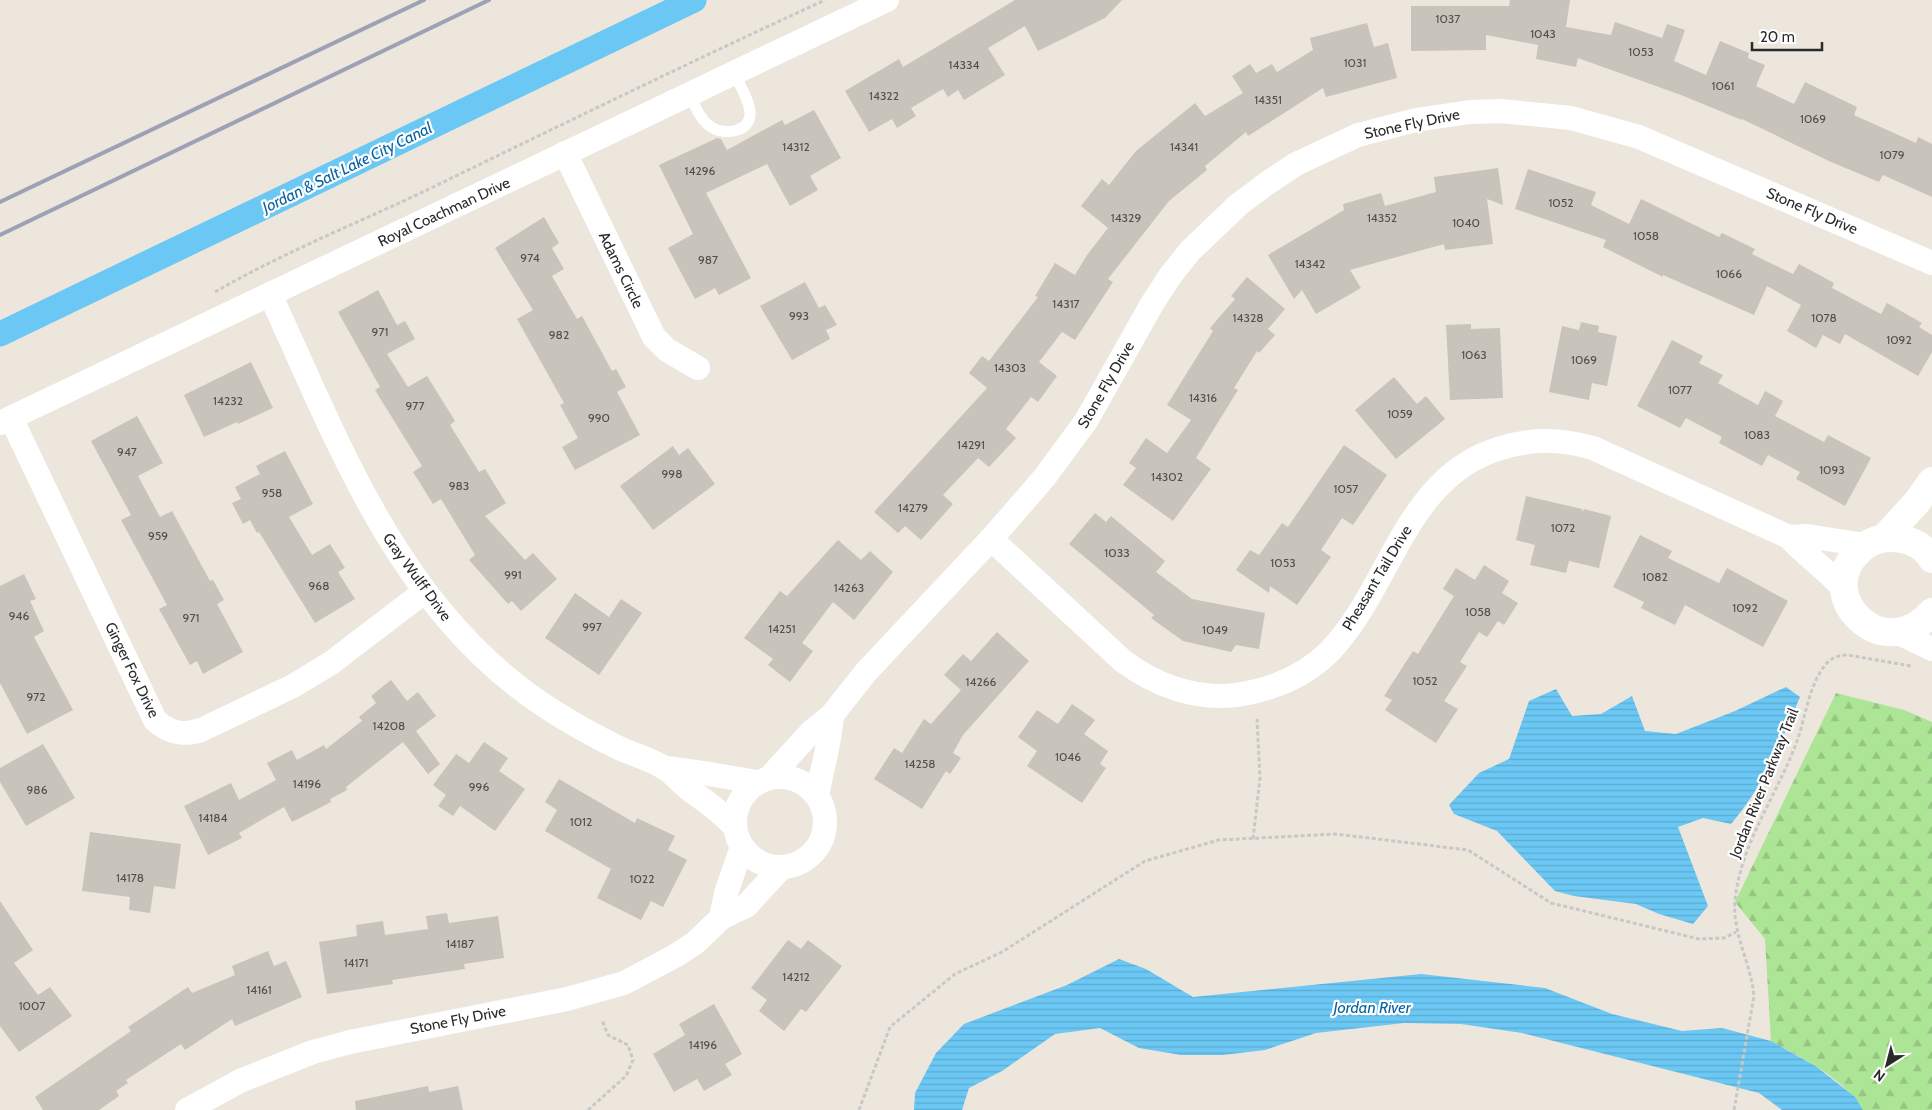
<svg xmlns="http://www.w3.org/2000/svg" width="1932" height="1110" viewBox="0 0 1932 1110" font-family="Cabin,sans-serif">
  <defs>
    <pattern id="forest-firs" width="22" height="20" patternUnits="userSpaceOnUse" patternTransform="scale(1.25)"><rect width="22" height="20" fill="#ade596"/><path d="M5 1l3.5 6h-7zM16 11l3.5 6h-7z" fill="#95c581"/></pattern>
    <pattern id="water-rules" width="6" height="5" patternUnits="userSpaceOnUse" patternTransform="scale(1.25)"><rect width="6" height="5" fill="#6bc7f3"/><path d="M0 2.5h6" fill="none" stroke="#5dabd0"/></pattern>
  </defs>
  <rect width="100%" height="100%" fill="#ede6dc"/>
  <path fill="url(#forest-firs)" d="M1836,693L1904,710L1932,722V1110H1863C1843,1077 1803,1059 1771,1041L1765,939L1735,902Z"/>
  <g fill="url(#water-rules)">
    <path d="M1786,687L1800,697C1780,744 1765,784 1731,824L1703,818L1678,827L1708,906L1693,924L1659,914L1636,904L1574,896L1555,891L1497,831L1454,814L1449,805L1479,773L1509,759L1529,701L1556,689L1572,716L1601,714L1632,696L1645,731L1676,734L1735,711Z"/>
    <polygon points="1119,959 1146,969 1193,997 1421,974 1545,988 1612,1014 1682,1031 1722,1028 1771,1041 1817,1067 1855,1097 1863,1110 1782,1110 1759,1093 1522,1033 1461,1024 1404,1023 1316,1033 1265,1050 1223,1055 1181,1055 1139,1048 1100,1028 1055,1034 1002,1071 969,1088 962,1110 914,1110 915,1093 936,1053 964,1024 1067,985"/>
  </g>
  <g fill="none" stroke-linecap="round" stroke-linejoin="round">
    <polyline stroke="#6bc7f3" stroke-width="25" points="0,334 694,0"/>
  </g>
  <g fill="#c8c3bb">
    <polygon points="1015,0 1122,0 1105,18 1038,51 1025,26 988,48 1005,75 964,100 958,90 948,97 943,89 911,108 916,116 897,128 892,119 869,132 845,91 899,59 903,67"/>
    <polygon points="1510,0 1570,0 1566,27 1611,35 1615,22 1662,38 1667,24 1685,30 1674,61 1706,75 1720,41 1749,53 1748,58 1765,65 1756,86 1794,104 1805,82 1857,107 1854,115 1916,143 1918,137 1932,144 1932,197 1883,175 1879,182 1831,162 1742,119 1742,120 1681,95 1578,58 1576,67 1536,59 1538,45 1486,35 1486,50 1411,51 1411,6 1509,6"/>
    <polygon points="1367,23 1374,47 1388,43 1397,78 1326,97 1323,88 1248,136 1246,132 1205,166 1207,170 1169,201 1108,279 1113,282 1075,340 1062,332 1039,362 1057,376 1038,402 1031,397 1006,429 1016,438 989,467 978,458 943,495 953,504 921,540 905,526 898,533 874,512 987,388 969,373 982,356 989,361 1038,297 1035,296 1055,263 1075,275 1087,255 1108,228 1081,206 1102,179 1109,185 1136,151 1195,103 1205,116 1243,93 1232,76 1250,64 1256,73 1272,64 1277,72 1313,50 1310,38"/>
    <polygon points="814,110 841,158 810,176 818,190 790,206 767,164 706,193 751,278 719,295 715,288 695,299 668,248 693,234 659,165 717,138 721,139 727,150 782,120 785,125"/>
    <polygon points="1498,168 1503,205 1487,199 1493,244 1445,250 1444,244 1350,270 1361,288 1316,314 1302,290 1294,299 1268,255 1344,210 1343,204 1381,193 1385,206 1436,192 1434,177"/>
    <polygon points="1528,169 1596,192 1591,205 1629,224 1641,199 1719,237 1722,233 1755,249 1752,254 1793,274 1799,264 1834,283 1832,288 1881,314 1887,303 1922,323 1919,327 1932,335 1932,352 1918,376 1845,334 1840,344 1823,335 1816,348 1787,331 1801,305 1767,286 1754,315 1663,275 1663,277 1603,247 1606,240 1515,209"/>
    <polygon points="544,217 559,243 552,248 564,269 552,276 577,319 582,316 612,371 616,369 626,387 617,392 640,435 575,470 562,447 578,438 560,405 564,403 517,319 533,310 495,248"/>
    <polygon points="1247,277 1285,309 1268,329 1275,335 1259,353 1257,351 1234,388 1238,390 1196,458 1211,469 1173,521 1123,485 1136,468 1129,463 1146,438 1167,453 1191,420 1167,405 1213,331 1210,328 1235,299 1231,296"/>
    <polygon points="805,282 819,308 825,305 837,325 826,330 830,339 792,360 760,306"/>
    <polygon points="378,290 397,325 405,321 415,339 387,354 408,387 427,376 455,421 450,425 479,472 485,469 506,503 485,516 525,560 533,553 557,579 521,611 512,601 508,604 469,560 475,555 441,499 433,504 413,472 422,466 375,390 380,387 338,312"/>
    <polygon points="1581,322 1599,326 1598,332 1617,336 1607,386 1592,383 1589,400 1549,392 1562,326 1579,330"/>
    <polygon points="1471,324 1471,329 1500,328 1503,398 1450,400 1446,325"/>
    <polygon points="1672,340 1703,356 1699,363 1723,375 1718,383 1758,405 1765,391 1783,401 1775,416 1824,442 1828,435 1871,458 1845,506 1796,479 1800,472 1768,455 1762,466 1719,443 1722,437 1686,418 1680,428 1637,406"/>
    <polygon points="251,362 273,408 238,424 237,422 204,437 184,395"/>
    <polygon points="1394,377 1417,404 1426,396 1445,419 1396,459 1355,410"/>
    <polygon points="137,416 163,463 138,476 160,517 172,511 210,581 213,580 224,600 217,604 243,652 203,674 197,661 190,665 159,609 167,605 121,520 131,515 91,441"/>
    <polygon points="1344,445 1387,475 1353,525 1342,518 1321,550 1331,557 1297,605 1270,586 1269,593 1236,570 1250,550 1259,555 1282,523 1288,527"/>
    <polygon points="673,446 679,455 688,448 715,484 653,530 620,486"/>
    <polygon points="285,451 313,504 289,517 312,555 330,544 345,568 338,572 355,599 315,623 259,532 257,533 250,520 243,524 232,503 241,499 235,487 260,474 256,466"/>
    <polygon points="1526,496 1582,509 1582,512 1584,509 1611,516 1599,568 1569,561 1566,573 1530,565 1535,545 1516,540"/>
    <polygon points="1095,513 1106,522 1111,516 1165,561 1156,572 1192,599 1265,613 1259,649 1236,645 1231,652 1183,641 1151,618 1154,615 1069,544"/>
    <polygon points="1640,535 1672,551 1668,558 1719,583 1727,568 1788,601 1763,647 1685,605 1675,625 1641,608 1644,602 1613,587"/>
    <polygon points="838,540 861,560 870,551 893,572 854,620 833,602 802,643 813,651 790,682 768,665 773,659 744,638 780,591 787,596"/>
    <polygon points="1484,565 1509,581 1502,593 1518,603 1504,625 1498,621 1487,637 1479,632 1460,662 1467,666 1444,701 1458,709 1436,743 1385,710 1392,700 1384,696 1413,651 1418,654 1454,596 1443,589 1456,568 1475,580"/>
    <polygon points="24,574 36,599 30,601 44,631 34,637 73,710 27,734 0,683 0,586"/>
    <polygon points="575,593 609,617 621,599 642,613 599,675 545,638"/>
    <polygon points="997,632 1029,661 963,735 953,753 961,758 950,774 946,771 922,809 874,779 894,748 902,753 924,719 931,724 961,690 944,675 963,654 971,661"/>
    <polygon points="391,680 407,701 418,692 436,716 416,731 440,764 428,774 403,742 346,787 347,790 330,799 331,802 292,822 284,807 239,833 242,838 208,855 184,806 231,783 239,800 276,780 267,763 292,750 297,760 324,745 326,749 362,721 359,717 376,703 371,696"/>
    <polygon points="1072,704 1095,720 1084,734 1108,751 1100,764 1106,768 1082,803 1027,766 1037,751 1018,737 1037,710 1058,724"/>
    <polygon points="484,742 508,758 499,771 525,789 495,831 460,806 453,816 438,806 446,795 433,785 456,754 469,763"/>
    <polygon points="43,744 75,798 26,826 0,782 0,768"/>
    <polygon points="559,779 635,823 637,818 675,836 668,850 687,860 663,907 651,901 641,920 597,898 611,869 545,831 557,810 545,802"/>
    <polygon points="90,832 181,844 175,889 154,886 150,913 129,910 130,897 82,891"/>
    <polygon points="0,901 33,950 14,963 38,995 50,987 72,1016 19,1052 0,1026"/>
    <polygon points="447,913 449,923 498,916 504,958 464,964 465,969 392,980 393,984 327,994 319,942 357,936 356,925 383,921 385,935 428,929 426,916"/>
    <polygon points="788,940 801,949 808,940 842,966 806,1012 801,1009 784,1031 759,1011 767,1000 751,988"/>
    <polygon points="268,951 274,966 286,961 302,997 235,1026 232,1019 185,1050 181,1044 126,1080 128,1083 116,1091 119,1096 99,1110 43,1110 35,1097 131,1031 128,1027 188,987 192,993 235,975 232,966"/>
    <polygon points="714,1004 742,1054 725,1064 732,1075 704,1091 697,1079 674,1092 653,1054 685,1035 679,1024"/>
    <polygon points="428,1086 429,1092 458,1086 463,1110 356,1110 355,1101"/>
  </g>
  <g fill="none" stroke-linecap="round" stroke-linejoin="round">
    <g stroke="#c8c8c8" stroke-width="3" stroke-dasharray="4 2.5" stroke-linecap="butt">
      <path d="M215,292C284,252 358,223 429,189C561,125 692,61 825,0"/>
      <polyline points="1253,839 1260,778 1257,719"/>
      <polyline points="588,1110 626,1076 633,1060 628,1045 608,1035 602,1020"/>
      <polyline points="859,1110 890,1027 955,974 1002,952 1145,861 1219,840 1336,834 1468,850 1551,903 1699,939 1724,938 1736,932"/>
      <path d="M1734,1110L1754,996C1751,963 1732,934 1735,900C1741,842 1778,794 1797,741C1806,716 1809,683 1827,663C1833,657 1839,655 1848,655L1911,666"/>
    </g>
    <path stroke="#fff" stroke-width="11" d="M689,94C695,105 700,120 711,127C724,136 751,132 750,113C750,101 739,84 734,73"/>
    <g stroke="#fff" stroke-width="24">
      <polyline points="565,153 654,337 667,350 698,368"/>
      <path d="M270,294C335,435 391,588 517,686C549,711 584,731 621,749C635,755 653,760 666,769C676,776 684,786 694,793C710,804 722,813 735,827"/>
      <path d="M11,418L155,720C169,733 183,736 201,730L293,686L331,663L424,592"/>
      <polyline points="0,423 887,0"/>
      <polyline points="1789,537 1807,536 1865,545"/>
      <path d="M991,539L1123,661C1155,685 1195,700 1236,695C1271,690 1304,677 1330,651C1392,586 1405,476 1501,448C1533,438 1561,439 1593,448L1789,537C1806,556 1827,570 1844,589"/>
      <polyline points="1899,633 1932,649"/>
      <path d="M665,768C696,771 726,777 757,782"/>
      <circle cx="780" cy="822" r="45"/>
      <polyline points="770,777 811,732 832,715 866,672 991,539 1044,478 1086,421 1152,304 1170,276 1190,251 1238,205 1266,184 1296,164 1358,135 1416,120 1470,112 1501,111 1571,118 1639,137 1932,263"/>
      <path d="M817,796C822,769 830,743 832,715"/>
      <polyline points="721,918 726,893 742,847"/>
      <polyline points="187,1110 240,1081 313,1052 350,1042 567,999 624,983 675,956 695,943 721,918 746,906 782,867"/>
    </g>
    <g stroke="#fff" stroke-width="28">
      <polyline points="1884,538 1917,502 1932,481"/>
      <path d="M1932,559C1923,544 1907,538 1890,538C1878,538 1868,542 1859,551C1812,595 1883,668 1932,612"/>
    </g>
    <g stroke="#9ea0b5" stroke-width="4">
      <polyline points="0,202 424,0"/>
      <polyline points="0,235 489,0"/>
    </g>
  </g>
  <g text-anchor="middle" stroke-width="4.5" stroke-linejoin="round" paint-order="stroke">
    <g font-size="12" fill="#52504e">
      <text x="1448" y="23">1037</text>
      <text x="1543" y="38">1043</text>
      <text x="1641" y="56">1053</text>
      <text x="1355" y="67">1031</text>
      <text x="964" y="69">14334</text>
      <text x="1723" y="90">1061</text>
      <text x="884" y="100">14322</text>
      <text x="1268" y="104">14351</text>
      <text x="1813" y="123">1069</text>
      <text x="796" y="151">14312</text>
      <text x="1184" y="151">14341</text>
      <text x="1892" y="159">1079</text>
      <text x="700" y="175">14296</text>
      <text x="1561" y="207">1052</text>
      <text x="1126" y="222">14329</text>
      <text x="1382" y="222">14352</text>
      <text x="1466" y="227">1040</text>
      <text x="1646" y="240">1058</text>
      <text x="530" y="262">974</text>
      <text x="708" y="264">987</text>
      <text x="1310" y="268">14342</text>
      <text x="1729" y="278">1066</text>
      <text x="1066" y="308">14317</text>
      <text x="799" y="320">993</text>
      <text x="1248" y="322">14328</text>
      <text x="1824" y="322">1078</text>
      <text x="380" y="336">971</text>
      <text x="559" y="339">982</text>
      <text x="1899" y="344">1092</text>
      <text x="1474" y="359">1063</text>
      <text x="1584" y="364">1069</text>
      <text x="1010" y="372">14303</text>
      <text x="1680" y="394">1077</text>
      <text x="1203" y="402">14316</text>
      <text x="228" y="405">14232</text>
      <text x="415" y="410">977</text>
      <text x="1400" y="418">1059</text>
      <text x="599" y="422">990</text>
      <text x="1757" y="439">1083</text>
      <text x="971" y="449">14291</text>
      <text x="127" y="456">947</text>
      <text x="1832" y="474">1093</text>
      <text x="672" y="478">998</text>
      <text x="1167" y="481">14302</text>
      <text x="459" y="490">983</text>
      <text x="1346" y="493">1057</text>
      <text x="272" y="497">958</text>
      <text x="913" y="512">14279</text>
      <text x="1563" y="532">1072</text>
      <text x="158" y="540">959</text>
      <text x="1117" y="557">1033</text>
      <text x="1283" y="567">1053</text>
      <text x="513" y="579">991</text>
      <text x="1655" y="581">1082</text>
      <text x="319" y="590">968</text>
      <text x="849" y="592">14263</text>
      <text x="1745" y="612">1092</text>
      <text x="1478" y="616">1058</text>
      <text x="19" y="620">946</text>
      <text x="191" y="622">971</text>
      <text x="592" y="631">997</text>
      <text x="782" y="633">14251</text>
      <text x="1215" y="634">1049</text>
      <text x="1425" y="685">1052</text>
      <text x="981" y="686">14266</text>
      <text x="36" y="701">972</text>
      <text x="389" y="730">14208</text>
      <text x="1068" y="761">1046</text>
      <text x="920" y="768">14258</text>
      <text x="307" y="788">14196</text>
      <text x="479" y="791">996</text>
      <text x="37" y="794">986</text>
      <text x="213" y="822">14184</text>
      <text x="581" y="826">1012</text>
      <text x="130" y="882">14178</text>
      <text x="642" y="883">1022</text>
      <text x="460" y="948">14187</text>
      <text x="356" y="967">14171</text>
      <text x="796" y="981">14212</text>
      <text x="259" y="994">14161</text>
      <text x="32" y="1010">1007</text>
      <text x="703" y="1049">14196</text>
    </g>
    <g font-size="15" fill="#2a2a2a" stroke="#fff">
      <text transform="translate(1412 124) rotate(-12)" y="5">Stone Fly Drive</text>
      <text transform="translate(1812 211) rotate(23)" y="5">Stone Fly Drive</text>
      <text transform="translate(444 212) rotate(-25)" y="5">Royal Coachman Drive</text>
      <text transform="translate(621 270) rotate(64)" y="5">Adams Circle</text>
      <text transform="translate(1106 385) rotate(-60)" y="5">Stone Fly Drive</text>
      <text transform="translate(417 577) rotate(54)" y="5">Gray Wulff Drive</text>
      <text transform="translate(1377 578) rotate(-59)" y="5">Pheasant Tail Drive</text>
      <text transform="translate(132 670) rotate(64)" y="5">Ginger Fox Drive</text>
      <text transform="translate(1764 783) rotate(-68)" y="5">Jordan River Parkway Trail</text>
      <text transform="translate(458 1020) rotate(-11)" y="5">Stone Fly Drive</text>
    </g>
    <g font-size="16" font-style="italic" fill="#0963a0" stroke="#fff">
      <text transform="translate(347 167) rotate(-26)" y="6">Jordan &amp; Salt Lake City Canal</text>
      <text x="1372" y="1013">Jordan River</text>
    </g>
  </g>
  <g transform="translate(1887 1065) rotate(216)" stroke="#ffffff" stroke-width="4" paint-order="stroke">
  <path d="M0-4L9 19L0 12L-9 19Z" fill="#2a2a2a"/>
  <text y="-8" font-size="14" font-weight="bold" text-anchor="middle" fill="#2a2a2a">N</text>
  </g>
  <path d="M1752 42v8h70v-8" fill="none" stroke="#2a2a2a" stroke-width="2.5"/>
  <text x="1760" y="42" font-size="15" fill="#2a2a2a" stroke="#ffffff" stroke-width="4" paint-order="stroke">20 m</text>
</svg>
